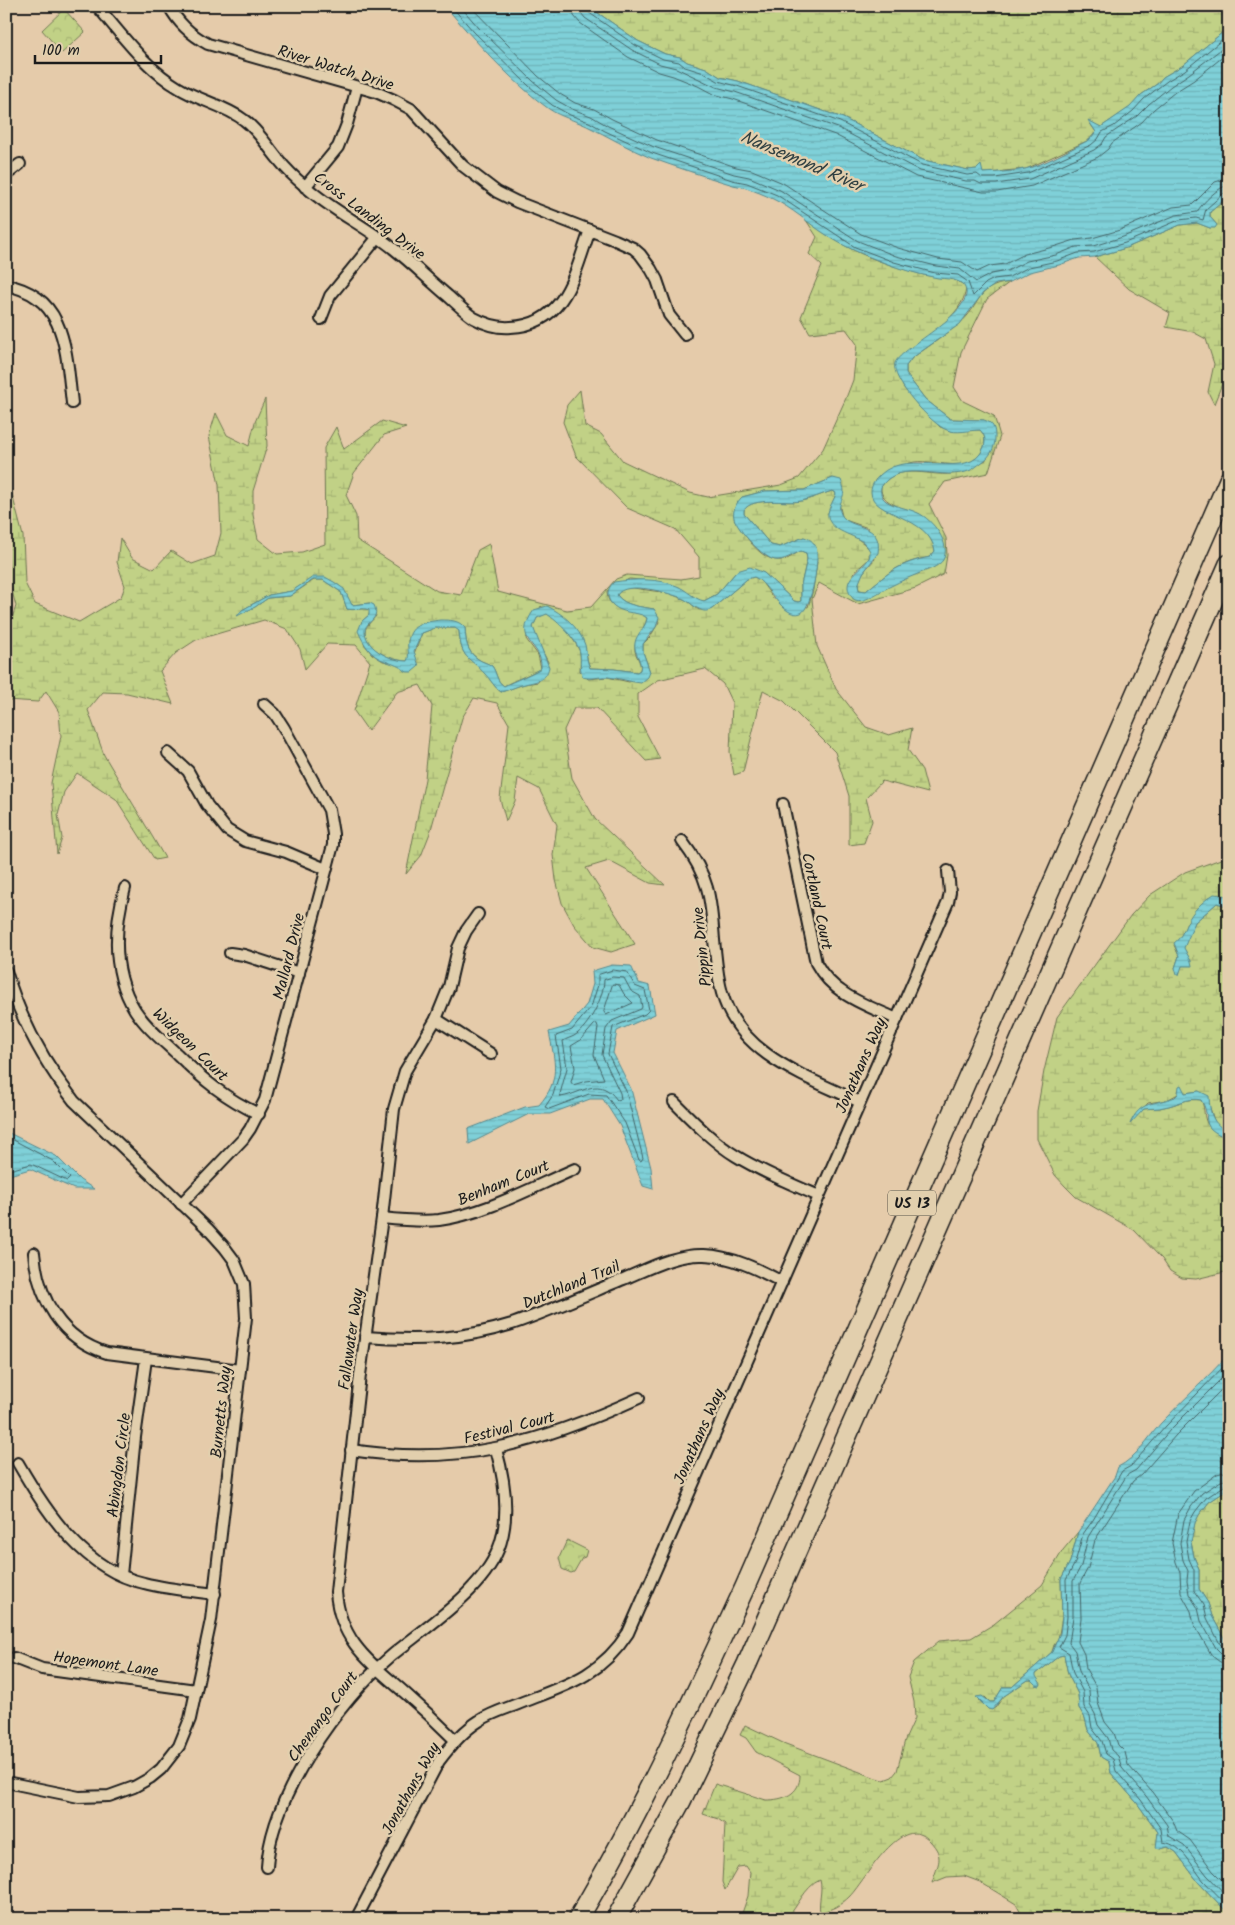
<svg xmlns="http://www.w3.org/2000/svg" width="1235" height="1925" viewBox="0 0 1235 1925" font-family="Kalam,sans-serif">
  <defs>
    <pattern id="forest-crowns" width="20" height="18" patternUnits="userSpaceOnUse" patternTransform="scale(1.25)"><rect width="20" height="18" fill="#c1d186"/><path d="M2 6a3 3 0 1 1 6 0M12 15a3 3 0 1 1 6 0" fill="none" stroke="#a5b373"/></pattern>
    <pattern id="wetland-marsh" width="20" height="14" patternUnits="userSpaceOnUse" patternTransform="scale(1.25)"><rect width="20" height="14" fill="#c1d186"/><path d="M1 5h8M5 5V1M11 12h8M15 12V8" fill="none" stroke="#a5b373"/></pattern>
    <pattern id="water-rules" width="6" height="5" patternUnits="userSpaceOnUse" patternTransform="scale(1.25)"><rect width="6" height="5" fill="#7fd0d8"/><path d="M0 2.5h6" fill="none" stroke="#6db2b9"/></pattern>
  </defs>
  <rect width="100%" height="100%" fill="#e5cbaa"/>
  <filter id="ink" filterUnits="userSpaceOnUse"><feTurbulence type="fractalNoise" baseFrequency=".02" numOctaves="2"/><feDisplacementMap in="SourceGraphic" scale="10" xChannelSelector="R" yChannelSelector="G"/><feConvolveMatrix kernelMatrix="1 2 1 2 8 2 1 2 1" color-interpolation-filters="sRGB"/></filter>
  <g filter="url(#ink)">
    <g fill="url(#forest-crowns)" stroke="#6e7651">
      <polygon points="64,9 85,32 62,53 42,30"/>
      <polygon points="567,1540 587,1550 585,1557 582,1558 574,1572 571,1573 562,1569 559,1558"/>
    </g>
    <g fill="url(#wetland-marsh)" stroke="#6e7651">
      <polygon points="588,6 1229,6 1229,27 1182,66 1163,77 1157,84 1141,95 1131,107 1101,127 1089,122 1096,132 1089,140 1026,169 1004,171 994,173 982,173 977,169 968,170 923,160 843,118 738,81 720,77 706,68 687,62 680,57 665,54 638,41"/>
      <polygon points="1229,194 1229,366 1214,404 1208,392 1214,364 1206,339 1193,332 1166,327 1170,313 1129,289 1095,257 1126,248 1180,225 1197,223 1210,228 1217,225 1210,217 1210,212 1221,203"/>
      <path d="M806,220C845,250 876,262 924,275C937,278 958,276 966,288C964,316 922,340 901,356L903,387L918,405L940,427L952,431L980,430C985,435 986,440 984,447C971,479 931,456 910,463C898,466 886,474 875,480L883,508C903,517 931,527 935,551L930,557C901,562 889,572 866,591L859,590C856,578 867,568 875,559L868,528L845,520L842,516L833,478L804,490L765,491L742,497L734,519C745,535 763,567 787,559C791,557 796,553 801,551L806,553L807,559L801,585V601L799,602L794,601L764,573L737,571L717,594L704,601L698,600L679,587L653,581L629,579L607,591C607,615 635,607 647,618C645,630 633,638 635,651C637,659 642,663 640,670L637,672L614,669L590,668C586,659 587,650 583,642C578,629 553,615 541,606L526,639L538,655L541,668C536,672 512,681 504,686C496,681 497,673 492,666C488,663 482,662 478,659C466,651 466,641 465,628L426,622L408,640L409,658L408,661C392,661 366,650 365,632C365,626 373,620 376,616L370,603L351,605C341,582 337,582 313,578L292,591L269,595L242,610L255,607L268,598L290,596L314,580H323L341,592L347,609C355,611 363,607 370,610L369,615L362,621L364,644L372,654L383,661L397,664L407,672L422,633L435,628H456L459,631C461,660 469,656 486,674C491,680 494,687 501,692L524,684L538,682L548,662L537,641L533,627C535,622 537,616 542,614C553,610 574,639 578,648C582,654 580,664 580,671L588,679L607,677L629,682L650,672L643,652V644L650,637L659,622L654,609C642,607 624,606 617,595L620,590L624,588H633L668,593L686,600L699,610L712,609L747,579L754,577L760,580L774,599L808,607L813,590L817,562L804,537L780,547L771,545L744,514V510C753,496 786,504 801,501C811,499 822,494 832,491L835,492L836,494L828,513L836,528C850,534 861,539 871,551L869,559L853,573V599L934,567L942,561L920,514C907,509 879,504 881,487C898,460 932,479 957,473C967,470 977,464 986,460L984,420L950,419L925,399L906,374V366L912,358C928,347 944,336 959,324C982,305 974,287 1010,282L987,299L961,352L954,387L963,401L994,416L1000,436L988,473L945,482L929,504L946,538L947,555L944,574L916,588L858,604L819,583L812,599L817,646L836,689L866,727L889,735L912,728L908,750L922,770L928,793L882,781L866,798L872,821L864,843L849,845V796L835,752L784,701L763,690L743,772L734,775L730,752L732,703L723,684L705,669L658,680L638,694V717L660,759L646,761L597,708H574L564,730L572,778L595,819L665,885L650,883L609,861L586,868L635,944L611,952L593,947L574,925L562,903L556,880L553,855L557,825L539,789L518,778L515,801L506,821L500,799L509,724L497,703L474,698L462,718L430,833L421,856L406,874L425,779L432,706L420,685L397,692L368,731L354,711L370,662L356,645L327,644L305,669L300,649L287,629L264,620L196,640L176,653L160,671L173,704L127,693L103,692L88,710L104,755L165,858L155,860L116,799L77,773L64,792L58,815L62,838L57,854L51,783L61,736L59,712L46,691L38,702L6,700V629L9,628L16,606L10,584L6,511L11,490L23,536L25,583L35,604L79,622L121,597L125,586L117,562L120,538L132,558L154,569L171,551L192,564L215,556L221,533L219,485L209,436L216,413L227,435L249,446L255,422L265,399L267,446L253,491V515L258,539L277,554L302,552L325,544L324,448L336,427L344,449L382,421L406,428L384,435L354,473L346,495L356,516L357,540L437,591L461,595L478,550L489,544L498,592L567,610L591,607L616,579L627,575L681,579L699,576V557L675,529L627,508L576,456L563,422L567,405L580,390L585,426L601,434L623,461L690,493L708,497L781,485L799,478L823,449L846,398L853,380L857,344L846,329L810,333L801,317L822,266L809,254L817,237Z"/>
      <path d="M1229,856V896L1224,897L1218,894L1187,922L1184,932L1174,945L1179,956L1175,968L1182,966L1191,961L1183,948L1195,922L1217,903L1229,907V1132L1219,1127L1215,1123L1210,1108L1199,1091L1178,1094L1167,1100L1148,1103L1131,1122L1143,1109C1150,1108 1158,1109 1164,1107C1177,1105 1187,1097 1201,1100C1205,1107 1203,1113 1206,1121C1209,1129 1221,1136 1229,1139V1271L1196,1279L1182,1278L1170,1271L1162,1259L1134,1230L1076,1197L1065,1186L1055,1175L1037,1139V1111L1044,1071L1057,1017L1131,915L1150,895L1185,872Z"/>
      <polygon points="1229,1489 1229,1647 1212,1616 1208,1603 1199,1589 1199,1569 1194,1557 1191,1542 1195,1522 1199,1515 1209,1502"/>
      <path d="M1078,1532L1070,1562L1061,1579L1062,1617L1058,1640L1054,1645L1052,1652L1012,1687H1003L994,1702H990L985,1697L978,1700L983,1702L988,1709L995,1708L1004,1696L1028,1680H1031L1036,1685L1041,1684L1035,1676L1036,1674L1059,1656L1064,1655L1068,1674L1078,1694L1079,1708L1085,1718L1088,1730L1098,1743L1101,1757L1109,1762L1111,1773L1137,1803L1158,1832L1160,1849L1168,1847L1176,1852L1199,1883L1229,1914V1919H1024L1016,1904L980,1882L964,1876L947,1877L932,1883C938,1863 945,1857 930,1841C902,1810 866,1879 850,1896C841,1905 832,1910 820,1912C818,1901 823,1891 820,1880C804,1887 798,1907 786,1919H740L748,1896L750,1872L746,1866L738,1867L725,1890L722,1882L725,1824L718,1819L703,1814L715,1784L766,1800C784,1800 800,1794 800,1775L756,1752L746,1738L740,1735L745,1725L783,1743L876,1778L884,1780L892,1777L897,1771L905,1740L915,1718L914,1702L908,1677L914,1662L939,1641L971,1638L994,1624L1042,1585L1063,1550Z"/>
    </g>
    <g fill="url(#water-rules)" stroke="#57888d">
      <path d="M445,6H588L638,41L665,54L680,57L687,62L706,68L720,77L738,81L843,118L923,160L968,170L977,169L981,165L983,173C996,172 1011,172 1025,169C1044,165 1071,149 1089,140L1096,132L1088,120L1101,127L1130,107L1141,95L1157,84L1163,77L1182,66L1229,27V194L1221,203L1210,212V217L1217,225L1215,228H1210L1197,223L1180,225L1126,248L1095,257L1079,258L1059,265L1030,272L1010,282L996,284L983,293L960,324L912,358L906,366V374L925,399L950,419L984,420C994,423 995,429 995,438C995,448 990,457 981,463C978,465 975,468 971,470C944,483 900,457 881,487C880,492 881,497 886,501C895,507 908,508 918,513C932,519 952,544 943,560C938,567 928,570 920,573C905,579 892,585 878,593C871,597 857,606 851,596C840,578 862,571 869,558C870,556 870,553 870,551C868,548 866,544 863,542C852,534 826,530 828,513C829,507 834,500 836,494L835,492L832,491C822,494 811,499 801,501C786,504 753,496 744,510V514L771,545L780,547L804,537C810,539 813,541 816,547C820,557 812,608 801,613C783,620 768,582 754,577L747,579L712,609C708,611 705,612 701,610C695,608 690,602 684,599C671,593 625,580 617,595C624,606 643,607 654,609L659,617L656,627L643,644V652L650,672L648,677L641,683C630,682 619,678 608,677C599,676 591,680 583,677C579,669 581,662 580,653C578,640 557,621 547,614L537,618L533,627L549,667C546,681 537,681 525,684C517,686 509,690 501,692C494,687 491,680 485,674C469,656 461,660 459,631L455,628H435L422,633L414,651L419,666L412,672H407C398,665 395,665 385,661C370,656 364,644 358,631L362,621L369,615V610C363,607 355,611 347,609L341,592L323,580H313L290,596L268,598L255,607L237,616L242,610L269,595L292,591L313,577H325L334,582L344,589L352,605L370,603L374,605C381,621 364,621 365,632C367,650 392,661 407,661C410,655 407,649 408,642C410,623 426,622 440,620C450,620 459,620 465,628C466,641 466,651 478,659C482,662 488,663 492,666C497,673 496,681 504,686C512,682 536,672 541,668C543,642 511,643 534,610L547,606C562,613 580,628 585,645C587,653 586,660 590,668L614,669L637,672L640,670C643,661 633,653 635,643C636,634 646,628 647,618C640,612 630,614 621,610C608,605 603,592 614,582C633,579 659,578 677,586C687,590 694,599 704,601L717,594L737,571L750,567L764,573L794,601L798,602L801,601V585L807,559L806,553L801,551C792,555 784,561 775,560C763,558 737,529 734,518C732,510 737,502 742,497L765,491L804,490L833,478L841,480C842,483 844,488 844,491C843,501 837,505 841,514C849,531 883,521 878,553L863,573L858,585L859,590L866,591C889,572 900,563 930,557L935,551C929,515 871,516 871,492C871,485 875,480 880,475C909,446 970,484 984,447C986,440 985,435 980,430C970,430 956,434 947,430C932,425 890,379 895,363C901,347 980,310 964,286C963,283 957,281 954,280C947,278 940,279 933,277C917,274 900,269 885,263C864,255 844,247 825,234C808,223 792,208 773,199C765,195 755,191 746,188C741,186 735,186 730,184C703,176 676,167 651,158C629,149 608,136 587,126C574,120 561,117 549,109C513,83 474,40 445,6Z"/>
      <path d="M1214,894L1229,896V907L1217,903L1195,922L1184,948L1191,961L1192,966H1182L1179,975H1177L1175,968L1179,956L1174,943C1181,938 1183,931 1187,923C1192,911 1203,901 1214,894Z"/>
      <path d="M612,965L631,966L639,983L650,986L655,1014L617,1031L613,1053L631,1089L651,1168L653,1189L643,1186L620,1126L603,1099H590L550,1114H529L469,1144L468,1129L525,1107L539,1105C561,1080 555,1062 549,1032L569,1026L587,1004L593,984L592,971Z"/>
      <path d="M1181,1085L1185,1093L1199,1091L1209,1096C1210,1114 1212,1124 1229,1132V1139C1195,1125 1214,1121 1201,1100C1187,1097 1177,1105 1164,1107C1158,1109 1150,1108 1144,1109L1130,1124C1140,1100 1154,1105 1175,1097L1178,1094L1179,1086Z"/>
      <polygon points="6,1129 11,1134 56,1156 80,1180 94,1189 74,1189 30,1169 6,1176"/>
      <path d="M1229,1354V1489L1209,1502L1199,1515L1195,1523L1191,1542L1194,1557L1199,1569V1589L1208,1603L1212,1616L1229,1647V1914L1199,1883L1176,1852L1168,1847L1160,1849L1156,1848L1158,1832L1137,1803L1111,1773L1109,1762L1101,1757L1098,1743L1088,1730L1085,1718L1079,1708L1078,1694L1068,1674L1064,1655L1059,1656L1036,1674V1676L1041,1684L1040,1686L1036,1685L1031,1680H1028L1004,1696L992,1710L988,1709L976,1697L982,1696L990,1702H994L1003,1687H1012L1052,1652L1060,1633L1062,1617L1061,1579L1070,1562L1078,1532L1115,1476L1118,1467C1136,1458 1148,1438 1161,1423C1183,1400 1207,1378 1229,1354Z"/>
    </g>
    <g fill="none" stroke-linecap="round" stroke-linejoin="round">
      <g stroke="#446467" stroke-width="1">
        <polyline points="451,6 474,32 529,86 552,105 570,115 589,122 605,131 652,153 732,180 747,183 777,195 855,247 894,262 935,273 958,275 968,282 973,296 986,283 994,279 1009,277 1029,267 1057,261 1078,253 1094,252 1125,243 1179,220 1196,218 1203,220 1206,209 1224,193 1229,191"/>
        <path d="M460,6L479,28L533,81L556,100L572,109L591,116L608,126L654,147L734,174L749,177L780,190L858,241L896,256L936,266L960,269L976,282L991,274L1007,271L1027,261L1056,255L1076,247L1093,246L1123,237L1176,215L1197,212C1202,203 1219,186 1229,185"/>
        <polyline points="470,6 538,76 560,94 575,103 594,109 612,119 657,140 736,167 752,170 783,183 861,234 898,248 938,259 962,262 977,272 990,266 1005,264 1025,254 1053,247 1075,240 1092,238 1120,230 1173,207 1192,205 1215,182 1229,178"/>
        <polyline points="572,6 574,16 580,23 628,57 659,72 673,76 698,86 713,94 733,99 835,135 916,177 983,192 997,192 1032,186 1098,157 1108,149 1112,143 1142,122 1154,109 1175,92 1194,80 1229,52"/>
        <polyline points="579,6 581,13 585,18 632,50 660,64 676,68 716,87 735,92 838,128 920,171 966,181 975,181 981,184 996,184 1030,179 1094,150 1102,144 1106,137 1137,116 1149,104 1171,86 1189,74 1229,43"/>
        <polyline points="586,6 588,12 635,45 663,59 679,62 685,67 704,73 718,81 737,86 840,122 922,165 967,175 977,174 982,178 995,178 1028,173 1091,145 1098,139 1102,132 1114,126 1133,111 1144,99 1167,81 1185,70 1229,34"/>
        <polygon points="613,970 627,972 635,986 645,990 649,1010 645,1014 613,1027 608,1054 626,1091 643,1158 641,1161 639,1160 625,1123 606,1095 589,1094 549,1109 545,1107 553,1095 561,1068 556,1036 572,1030 591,1007 598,985 598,975"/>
        <path d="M613,977L624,978L631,991L640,996L642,1007L641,1009L612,1021L606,1029L602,1055L620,1093L621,1099L617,1100C599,1075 584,1093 561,1097L560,1094L567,1068L563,1041C566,1039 570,1038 574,1036C589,1027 604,997 604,980Z"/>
        <polygon points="613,984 619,985 624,994 633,1003 606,1015 604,1012"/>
        <polygon points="597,1024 598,1027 594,1055 604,1079 586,1081 573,1085 571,1082 575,1068 571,1046 581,1040 594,1025"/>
        <polyline points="6,1136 53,1161 70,1178 67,1181 31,1164 6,1171"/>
        <path d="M1229,1361L1166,1426L1131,1466L1122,1471L1093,1520L1083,1534L1075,1563L1066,1580L1067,1617L1065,1635L1059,1647L1069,1653L1073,1673L1083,1692L1084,1707L1090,1716L1092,1728L1102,1741L1106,1754L1113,1759L1116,1771L1141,1800L1161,1829L1163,1842C1184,1845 1191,1866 1204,1881C1212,1890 1221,1898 1229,1907"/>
        <polyline points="1229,1371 1170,1430 1136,1470 1127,1475 1088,1537 1081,1566 1073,1581 1073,1617 1069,1643 1075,1651 1079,1671 1089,1690 1090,1705 1095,1714 1098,1725 1108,1738 1111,1750 1118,1756 1122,1768 1146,1796 1167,1825 1169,1836 1184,1845 1207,1875 1229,1898"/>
        <polyline points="1229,1382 1176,1435 1141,1475 1133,1481 1095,1540 1088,1568 1080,1583 1081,1618 1078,1642 1084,1654 1086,1669 1096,1687 1098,1703 1105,1722 1114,1733 1118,1745 1125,1752 1128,1765 1152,1792 1173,1821 1177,1831 1190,1840 1213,1871 1229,1887"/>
        <polyline points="1229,1471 1217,1474 1194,1491 1178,1514 1172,1543 1176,1562 1180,1572 1181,1593 1191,1611 1194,1624 1212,1656 1220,1662 1229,1663"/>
        <polyline points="1229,1479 1221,1481 1202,1493 1191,1507 1184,1520 1180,1543 1183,1560 1188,1571 1187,1581 1189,1594 1198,1608 1201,1621 1216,1648 1222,1654 1229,1655"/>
        <polyline points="1229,1485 1224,1486 1206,1498 1195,1512 1190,1521 1186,1542 1189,1559 1194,1570 1194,1591 1204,1605 1207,1618 1220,1644 1224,1648 1229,1649"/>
      </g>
      <g stroke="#1c1c1c" stroke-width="14">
        <g id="street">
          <path d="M97,6C122,35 146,69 179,88C200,101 224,105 244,120C258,130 267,146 278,159C286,169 295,178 305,186C332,211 366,226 394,249C413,264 430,281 448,296C457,304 465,312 474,318C485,324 498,328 511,327C566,325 575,272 590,230"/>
          <path d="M169,6C178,23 191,35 208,44L376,92L394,100L411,109L463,166L497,192L517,202L615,240L633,248L640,254L651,269L657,280L669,315L685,335"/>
          <polyline points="6,175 20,164"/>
          <polyline points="305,187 338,147 347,124 357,87"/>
          <path d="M6,285C67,296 66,353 72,403"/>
          <polyline points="321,319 330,296 378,237"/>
          <polyline points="168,753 188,771 207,805 227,830 245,841 286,852 326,869"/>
          <path d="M783,804L816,963C833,995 866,1005 897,1019"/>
          <path d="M682,841C709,876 711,898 714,940C716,958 717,976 722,993C739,1055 807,1077 860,1102"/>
          <path d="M125,888C114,928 112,973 135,1010C146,1027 162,1040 177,1054C202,1079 226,1099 259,1114"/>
          <polyline points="230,953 244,955 299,973"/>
          <path d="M6,971C20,1019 43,1061 74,1101L208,1229L225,1248L234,1260L244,1284L246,1318L211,1620L190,1719L179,1746L161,1769L150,1778L134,1787L109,1796L79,1797L6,1782"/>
          <polyline points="436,1019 491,1054"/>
          <path d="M674,1102C693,1121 713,1142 736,1156C762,1172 791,1184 819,1196"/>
          <polyline points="181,1204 243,1139 250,1129 265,1100 333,845 333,834 329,810 284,728 275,714 264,704"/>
          <path d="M382,1218C401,1220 420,1222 439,1220C485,1214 533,1187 575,1169"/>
          <path d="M34,1253C38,1299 61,1339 107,1353L240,1370"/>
          <path d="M365,1337C418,1341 461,1340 512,1324C549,1311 585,1295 621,1280C648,1269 674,1254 704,1255C731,1256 758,1269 782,1282"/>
          <path d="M351,1450C461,1467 540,1443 639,1398"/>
          <path d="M18,1463C46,1512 84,1570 144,1583C167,1589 191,1591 215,1594"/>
          <polyline points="121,1575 135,1437 146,1359"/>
          <polyline points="14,1658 42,1669 196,1690"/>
          <path d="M455,1740C439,1724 422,1708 405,1693C370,1662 340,1642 336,1592L360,1375L382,1218L394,1109L405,1071L436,1019L449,987L458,948L466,931L478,914"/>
          <path d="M267,1867C271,1796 338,1701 391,1656C426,1627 481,1592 498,1550C511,1518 505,1481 496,1449"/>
          <path d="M356,1919L439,1761C451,1745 463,1731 479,1721C491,1713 505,1709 518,1704C564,1686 600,1677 628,1633L948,902L950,892L948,871"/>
        </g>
      </g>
      <g stroke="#1c1c1c" stroke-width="22">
        <g id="highway">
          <path d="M578,1919C641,1812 693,1700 745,1587L1229,480"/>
          <polyline points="616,1919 681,1801 747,1664 1229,564"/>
        </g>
      </g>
      <use href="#street" stroke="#e2cfad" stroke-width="10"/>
      <use href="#highway" stroke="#e2cfad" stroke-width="19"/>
    </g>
  </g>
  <g text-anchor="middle" stroke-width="5" stroke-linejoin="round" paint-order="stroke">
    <rect fill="#e2cfad" stroke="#575248" stroke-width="1" x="888" y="1190.5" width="48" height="25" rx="4"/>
    <g font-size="15" font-weight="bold" fill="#1c1c1c">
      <text x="912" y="1208">US 13</text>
    </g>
    <g font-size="16" fill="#1c1c1c" stroke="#e2cfad">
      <text transform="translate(336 67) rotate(17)" y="6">River Watch Drive</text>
      <text transform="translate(370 215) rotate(37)" y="6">Cross Landing Drive</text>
      <text transform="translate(818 901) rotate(78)" y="6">Cortland Court</text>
      <text transform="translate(701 947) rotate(-96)" y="6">Pippin Drive</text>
      <text transform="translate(288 956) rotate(-76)" y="6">Mallard Drive</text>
      <text transform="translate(191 1044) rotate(44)" y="6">Widgeon Court</text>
      <text transform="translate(860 1065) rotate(-66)" y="6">Jonathans Way</text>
      <text transform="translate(503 1182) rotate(-22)" y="6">Benham Court</text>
      <text transform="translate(571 1284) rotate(-22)" y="6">Dutchland Trail</text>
      <text transform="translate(350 1339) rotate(-82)" y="6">Fallawater Way</text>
      <text transform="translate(220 1412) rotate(-84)" y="6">Burnetts Way</text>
      <text transform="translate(509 1427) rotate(-14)" y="6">Festival Court</text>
      <text transform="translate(698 1436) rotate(-66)" y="6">Jonathans Way</text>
      <text transform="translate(118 1465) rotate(-83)" y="6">Abingdon Circle</text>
      <text transform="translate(106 1663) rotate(8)" y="6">Hopemont Lane</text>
      <text transform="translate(322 1716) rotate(-54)" y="6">Chenango Court</text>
      <text transform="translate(410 1788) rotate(-61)" y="6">Jonathans Way</text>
    </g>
    <g font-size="18" font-style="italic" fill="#304042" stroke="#e2cfad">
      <text transform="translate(802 161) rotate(23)" y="6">Nansemond River</text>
    </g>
  </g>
  <rect width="1235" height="1925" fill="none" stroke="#e2cfad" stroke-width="25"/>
  <rect x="12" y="12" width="1210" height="1900" fill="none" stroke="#1c1c1c" stroke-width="2" filter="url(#ink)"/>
  <path d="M35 55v8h126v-8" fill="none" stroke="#1c1c1c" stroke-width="2.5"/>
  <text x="42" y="55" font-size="15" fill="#1c1c1c" stroke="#e2cfad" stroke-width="4" paint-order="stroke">100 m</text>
</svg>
